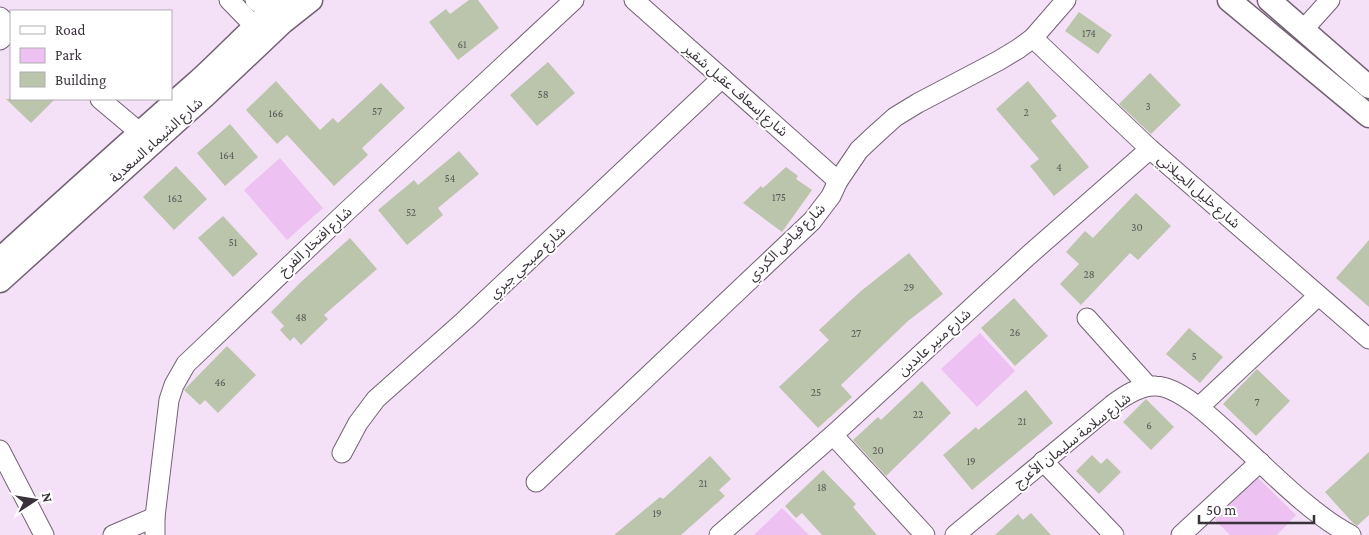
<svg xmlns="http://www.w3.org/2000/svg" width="1369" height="535" viewBox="0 0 1369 535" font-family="'Crimson Pro','Noto Sans Arabic',serif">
  <rect width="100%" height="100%" fill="#f5e1f7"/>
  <g fill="#edc1f1">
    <polygon points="280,158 323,208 287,240 244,190"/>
    <polygon points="980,333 1015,371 977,407 941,369"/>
    <polygon points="1257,477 1296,515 1277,535 1230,535 1215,520"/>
    <polygon points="782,508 809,535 754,535"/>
  </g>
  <g fill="#bac5ac">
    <polygon points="469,0 478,0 499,28 458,60 429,22 446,9 450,14"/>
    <polygon points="1079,12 1112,35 1098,54 1065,31"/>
    <polygon points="548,62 575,93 537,126 510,95"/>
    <polygon points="1150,73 1181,105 1151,134 1119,104"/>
    <polygon points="276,81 320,130 333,118 338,123 381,83 405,108 362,148 368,155 334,186 287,135 277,144 246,110"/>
    <polygon points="1028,81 1057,116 1051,121 1089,167 1054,196 1030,166 1039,159 996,109"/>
    <polygon points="6,99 55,99 31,123"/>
    <polygon points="230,124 258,157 225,186 197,153"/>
    <polygon points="459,151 479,174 438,208 443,215 407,245 378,210 414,180 418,185"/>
    <polygon points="176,166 207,199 174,230 143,197"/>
    <polygon points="786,167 798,176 796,179 812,190 782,232 743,203 761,186 763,188"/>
    <polygon points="1136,193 1171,226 1138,260 1130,253 1081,305 1060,284 1079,264 1066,252 1085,231 1093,238"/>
    <polygon points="223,216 258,254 233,277 198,238"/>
    <polygon points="350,238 377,269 324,315 328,319 301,345 294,337 290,341 280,330 284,326 271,312 302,281"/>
    <polygon points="1369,240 1369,307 1336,278"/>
    <polygon points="909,253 943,294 908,321 841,385 852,397 818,428 779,387 829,340 819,330 861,291"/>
    <polygon points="1014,298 1048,336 1015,366 981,328"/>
    <polygon points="1189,328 1223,357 1200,383 1166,354"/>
    <polygon points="227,346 256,375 218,413 205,400 200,405 184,390"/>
    <polygon points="1257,369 1290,401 1256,436 1223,404"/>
    <polygon points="922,381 951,413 886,476 853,440 878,417 881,420"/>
    <polygon points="1026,390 1053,423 972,490 943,455 976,427 978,430"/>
    <polygon points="1146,399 1174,427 1151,450 1123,422"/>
    <polygon points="1369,452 1369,515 1357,526 1353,523 1325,492"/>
    <polygon points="1092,455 1101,464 1107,458 1121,472 1099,494 1076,471"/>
    <polygon points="710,456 731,479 719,490 725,496 681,535 614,535 660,497 663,499"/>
    <polygon points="823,470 856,504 853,507 877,535 822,535 802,513 796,518 785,506"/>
    <polygon points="1031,513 1051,535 995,535 1018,514 1023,520"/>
  </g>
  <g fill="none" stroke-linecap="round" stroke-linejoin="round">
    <g stroke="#726073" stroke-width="21">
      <g id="minor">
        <polyline points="229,0 265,37"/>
        <polyline points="255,0 281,22"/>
        <polyline points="634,0 838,181"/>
        <polyline points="0,17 11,27"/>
        <polyline points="1303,30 1330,0"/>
        <polyline points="1033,38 1150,149 1369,339"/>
        <polyline points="0,40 11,30"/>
        <polyline points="100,99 151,142"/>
        <polyline points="1087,318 1148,386"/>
        <polyline points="1199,407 1318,296"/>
        <polyline points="833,435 925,535"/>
        <polyline points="0,450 44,535"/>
        <polyline points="342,453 358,423 376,399 465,320 722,78"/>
        <polyline points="1043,461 1114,535"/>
        <polyline points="536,482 812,221 831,196 838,181 859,150 875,135 895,117 918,103 998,61 1018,49 1033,38 1066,0"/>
        <polyline points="113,535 155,517"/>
        <polyline points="155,535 155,517 169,400 174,385 186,364 346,212 574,0"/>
        <polyline points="719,535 833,435 1029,255 1150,149"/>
        <path d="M955,535L1112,405C1124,396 1140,385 1156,386C1182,387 1218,424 1237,441C1271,472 1311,514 1351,535"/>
        <polyline points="1181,535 1260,462"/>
      </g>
    </g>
    <g stroke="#726073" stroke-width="25">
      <g id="tertiary">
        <polyline points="1229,0 1369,116"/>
        <polyline points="1269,0 1369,87"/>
        <path d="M0,259C65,200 130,141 196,83C226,56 253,26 285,0"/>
        <polyline points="0,281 208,93 282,23 311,0"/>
      </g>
    </g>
    <use href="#minor" stroke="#fff" stroke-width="19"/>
    <use href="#tertiary" stroke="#fff" stroke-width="22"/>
  </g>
  <g text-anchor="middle" stroke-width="4" stroke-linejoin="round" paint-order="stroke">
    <g font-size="11" fill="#5a5757">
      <text x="1089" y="37">174</text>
      <text x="462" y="48">61</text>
      <text x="543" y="98">58</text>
      <text x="1148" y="110">3</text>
      <text x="377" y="115">57</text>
      <text x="1026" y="116">2</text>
      <text x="276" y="117">166</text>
      <text x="227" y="159">164</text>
      <text x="1059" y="171">4</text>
      <text x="450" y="182">54</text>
      <text x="779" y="201">175</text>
      <text x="175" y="202">162</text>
      <text x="411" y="216">52</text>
      <text x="1137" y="231">30</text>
      <text x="233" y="246">51</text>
      <text x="1089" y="278">28</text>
      <text x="909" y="291">29</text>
      <text x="301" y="321">48</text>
      <text x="1015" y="336">26</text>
      <text x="856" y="337">27</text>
      <text x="1194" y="360">5</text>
      <text x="220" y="386">46</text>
      <text x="816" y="396">25</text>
      <text x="1257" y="406">7</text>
      <text x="918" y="418">22</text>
      <text x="1022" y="425">21</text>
      <text x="1149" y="429">6</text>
      <text x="878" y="454">20</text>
      <text x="971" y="465">19</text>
      <text x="703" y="487">21</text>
      <text x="822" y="491">18</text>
      <text x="657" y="517">19</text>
    </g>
    <g font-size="14" fill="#3a323b" stroke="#fff">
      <text transform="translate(736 90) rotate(41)" y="5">شارع إسعاف عقيل شقير</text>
      <text transform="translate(156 140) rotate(-42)" y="5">شارع الشيماء السعدية</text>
      <text transform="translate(1199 191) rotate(41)" y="5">شارع خليل الجيلاني</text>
      <text transform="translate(315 241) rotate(-43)" y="5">شارع افتخار الفرخ</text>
      <text transform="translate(786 242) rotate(-45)" y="5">شارع فياض الكردي</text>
      <text transform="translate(527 262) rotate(-43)" y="5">شارع صبحي جبري</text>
      <text transform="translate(934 342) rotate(-42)" y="5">شارع منير عابدين</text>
      <text transform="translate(1072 440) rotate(-38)" y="5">شارع سلامة سليمان الأعرج</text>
    </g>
  </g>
  <rect x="10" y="10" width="162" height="90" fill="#ffffff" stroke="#b0adb1"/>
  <rect x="20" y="26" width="25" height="8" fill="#ffffff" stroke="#b0adb1"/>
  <text x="55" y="35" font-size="15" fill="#3a323b">Road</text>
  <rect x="20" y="48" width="25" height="15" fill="#edc1f1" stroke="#b0adb1"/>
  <text x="55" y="60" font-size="15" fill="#3a323b">Park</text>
  <rect x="20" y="72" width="25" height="15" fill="#bac5ac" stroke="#b0adb1"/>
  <text x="55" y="85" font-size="15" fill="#3a323b">Building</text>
  <g transform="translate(35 500) rotate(78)" stroke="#ffffff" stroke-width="4" paint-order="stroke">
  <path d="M0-4L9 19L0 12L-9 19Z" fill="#3a323b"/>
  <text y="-8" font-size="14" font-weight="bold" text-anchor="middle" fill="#3a323b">N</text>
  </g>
  <path d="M1199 515v8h115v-8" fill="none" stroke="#3a323b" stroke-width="2.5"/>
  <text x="1206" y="515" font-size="15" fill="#3a323b" stroke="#ffffff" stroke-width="4" paint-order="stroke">50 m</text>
</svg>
